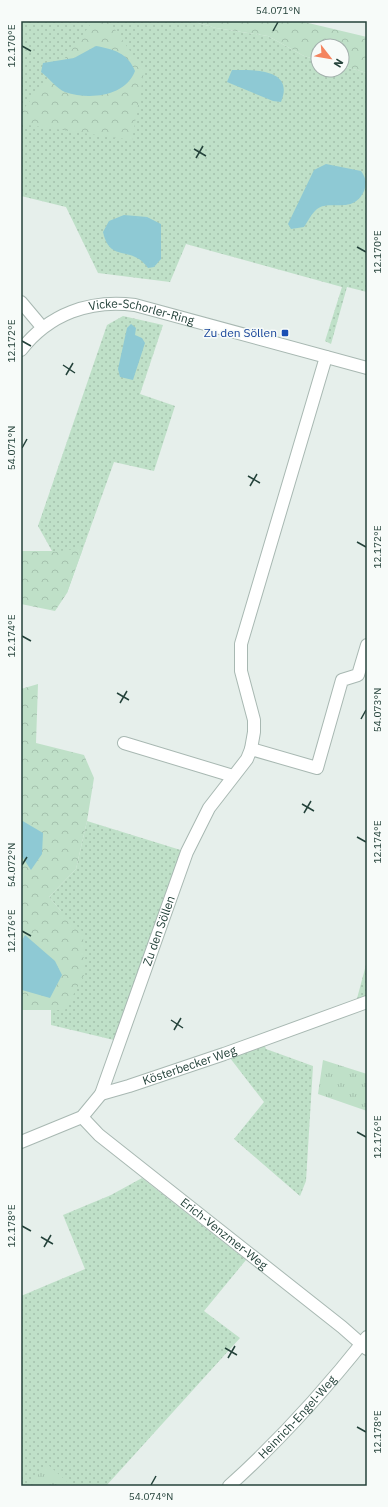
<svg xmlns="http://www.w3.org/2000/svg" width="388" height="1507" viewBox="0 0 388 1507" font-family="'IBM Plex Sans',sans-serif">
  <defs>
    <pattern id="grass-dots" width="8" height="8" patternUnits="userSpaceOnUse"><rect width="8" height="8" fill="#bfe0c8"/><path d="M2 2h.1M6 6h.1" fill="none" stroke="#a4c1ad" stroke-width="1.8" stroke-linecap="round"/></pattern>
    <pattern id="forest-crowns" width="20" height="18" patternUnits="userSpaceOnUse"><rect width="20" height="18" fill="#bfe0c8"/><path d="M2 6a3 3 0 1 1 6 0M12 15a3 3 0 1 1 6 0" fill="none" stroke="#a4c1ad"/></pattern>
    <pattern id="park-tufts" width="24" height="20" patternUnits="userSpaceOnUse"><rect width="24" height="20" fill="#bfe0c8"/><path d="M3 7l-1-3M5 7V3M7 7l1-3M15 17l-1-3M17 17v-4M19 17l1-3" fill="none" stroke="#a4c1ad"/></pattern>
  </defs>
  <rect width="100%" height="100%" fill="#e6efeb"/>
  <g fill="url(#grass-dots)">
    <polygon points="21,21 191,21 216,28 268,36 304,56 318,60 318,70 342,70 342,66 367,73 367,292 347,287 331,344 325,341 342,287 186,244 170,282 98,273 66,207 21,196"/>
    <polygon points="123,316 163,325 140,394 175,406 154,471 114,462 67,593 21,582 21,551 52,551 38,526 107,325"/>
    <polygon points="87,821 187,852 118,1041 51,1025 51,1010 65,1010 61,911 49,897 76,869"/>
    <polygon points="367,961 367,1002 355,1006"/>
    <polygon points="264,1044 266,1049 313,1066 306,1181 300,1196 234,1139 264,1102 230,1058"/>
    <polygon points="142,1178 246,1260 204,1311 240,1338 106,1486 21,1486 21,1296 85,1269 63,1215 111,1195"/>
  </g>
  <g fill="url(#forest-crowns)">
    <polygon points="93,21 109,21 144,71 132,140 21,124 21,112 49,77 64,92 110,93 118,91 132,79 96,46 74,58 64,60"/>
    <polygon points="191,21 300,21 367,37 367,73 342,66 342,46 318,46 318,60 304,56 268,36 216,28"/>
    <polygon points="83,548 67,593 55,611 21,604 21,551 52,552"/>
    <polygon points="38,684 36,743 84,755 94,778 87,821 76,869 49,897 61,911 83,932 84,975 65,1010 21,1010 21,689"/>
  </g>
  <g fill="url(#park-tufts)">
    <polygon points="323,1060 367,1074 367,1111 318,1094"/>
    <polygon points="46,1463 72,1486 30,1486"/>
  </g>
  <g fill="#8ec9d4">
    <path d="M96,46C113,49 128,53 135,71C125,97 89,100 65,92C57,89 48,77 41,72L43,63L74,58Z"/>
    <path d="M232,70C253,70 295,68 281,102L273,101L227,82Z"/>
    <path d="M326,164L361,171C366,178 367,183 364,191C353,215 330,199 317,209C312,213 308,221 304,227L291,229L288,224L314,170Z"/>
    <path d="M124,215L147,217L161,224V259L154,267L148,268C146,265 142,261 139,259C122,249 109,258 103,232L109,221Z"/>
    <polygon points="131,324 136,328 135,335 142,338 145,343 133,380 120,377 118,369 127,328"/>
    <polygon points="21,820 43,833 42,854 31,870 21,855"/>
    <polygon points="25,935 55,961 62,975 50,998 22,990 21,987 21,942"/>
  </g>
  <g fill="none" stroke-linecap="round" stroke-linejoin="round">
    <g stroke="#a8b8b2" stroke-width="14">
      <g id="street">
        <polyline points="21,302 42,327"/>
        <path id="s1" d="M21,350C49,314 90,299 135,305L367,368"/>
        <polyline points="124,743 233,776"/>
        <polyline points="251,749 317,768 342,680 358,675 367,645"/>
        <path id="s2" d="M101,1094L129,1086L224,1054L367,1002"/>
        <path id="s3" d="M82,1117L99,1135L342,1327L367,1349"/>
        <path id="s4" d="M21,1142L82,1117L101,1094L187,852L209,808L247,759L251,749L254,732V720L241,671V644L326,357"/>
        <path id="s5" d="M229,1486C279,1441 325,1390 367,1337"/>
      </g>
    </g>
    <use href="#street" stroke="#fff" stroke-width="12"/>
  </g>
  <path fill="none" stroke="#24423a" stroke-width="1.5" d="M273,31L278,22M22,46L31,51M194,149L206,156M196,158L203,146M357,247L366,252M22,341L31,346M63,365L75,373M66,375L73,363M22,448L27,439M248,476L260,483M250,486L257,474M357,542L366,547M22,636L31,641M117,693L129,700M120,703L127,691M361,719L366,710M302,804L314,811M304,813L311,801M357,837L366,842M22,865L27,857M22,931L31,936M171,1020L183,1028M174,1030L181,1018M357,1132L366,1137M22,1226L31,1231M41,1237L53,1244M44,1247L51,1235M225,1348L237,1355M228,1358L235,1346M357,1427L366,1432M151,1485L156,1476"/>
  <rect fill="#1a4fb4" stroke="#f7fbf9" stroke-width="1.5" x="281" y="329" width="8" height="8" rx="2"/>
  <g text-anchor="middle" stroke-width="3" stroke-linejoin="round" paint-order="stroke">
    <g font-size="12" fill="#24423a" stroke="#f7fbf9">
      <text dy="4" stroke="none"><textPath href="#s1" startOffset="136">Vicke-Schorler-Ring</textPath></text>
      <text dy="4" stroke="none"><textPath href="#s4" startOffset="269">Zu den Söllen</textPath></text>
      <text dy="4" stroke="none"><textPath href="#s2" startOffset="93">Kösterbecker Weg</textPath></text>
      <text dy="4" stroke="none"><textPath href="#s3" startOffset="184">Erich-Venzmer-Weg</textPath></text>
      <text dy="4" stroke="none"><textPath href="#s5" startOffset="97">Heinrich-Engel-Weg</textPath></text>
    </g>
    <g font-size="12" fill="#164399" stroke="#f7fbf9" text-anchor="end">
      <text x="277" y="337">Zu den Söllen</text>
    </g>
  </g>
  <rect width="388" height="1507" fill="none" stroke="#f7fbf9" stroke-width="44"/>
  <g transform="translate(330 58) rotate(121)"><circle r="19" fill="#f7fbf9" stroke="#a3b1ad"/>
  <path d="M0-3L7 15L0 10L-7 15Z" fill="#f4845f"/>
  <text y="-6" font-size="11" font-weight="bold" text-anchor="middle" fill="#24423a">N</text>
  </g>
  <rect x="22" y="22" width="344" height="1463" fill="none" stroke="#24423a" stroke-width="1.5"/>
  <g font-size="10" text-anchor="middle" fill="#24423a">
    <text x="278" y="14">54.071°N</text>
    <text transform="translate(11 46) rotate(-90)" y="4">12.170°E</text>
    <text transform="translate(377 252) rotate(-90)" y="4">12.170°E</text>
    <text transform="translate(11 341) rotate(-90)" y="4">12.172°E</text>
    <text transform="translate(11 448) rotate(-90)" y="4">54.071°N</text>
    <text transform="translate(377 547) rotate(-90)" y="4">12.172°E</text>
    <text transform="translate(11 636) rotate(-90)" y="4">12.174°E</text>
    <text transform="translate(377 710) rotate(-90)" y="4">54.073°N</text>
    <text transform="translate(377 842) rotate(-90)" y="4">12.174°E</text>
    <text transform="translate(11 865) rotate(-90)" y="4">54.072°N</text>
    <text transform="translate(11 931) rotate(-90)" y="4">12.176°E</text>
    <text transform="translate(377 1137) rotate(-90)" y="4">12.176°E</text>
    <text transform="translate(11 1226) rotate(-90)" y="4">12.178°E</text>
    <text transform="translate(377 1432) rotate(-90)" y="4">12.178°E</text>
    <text x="151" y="1500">54.074°N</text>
  </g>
</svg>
